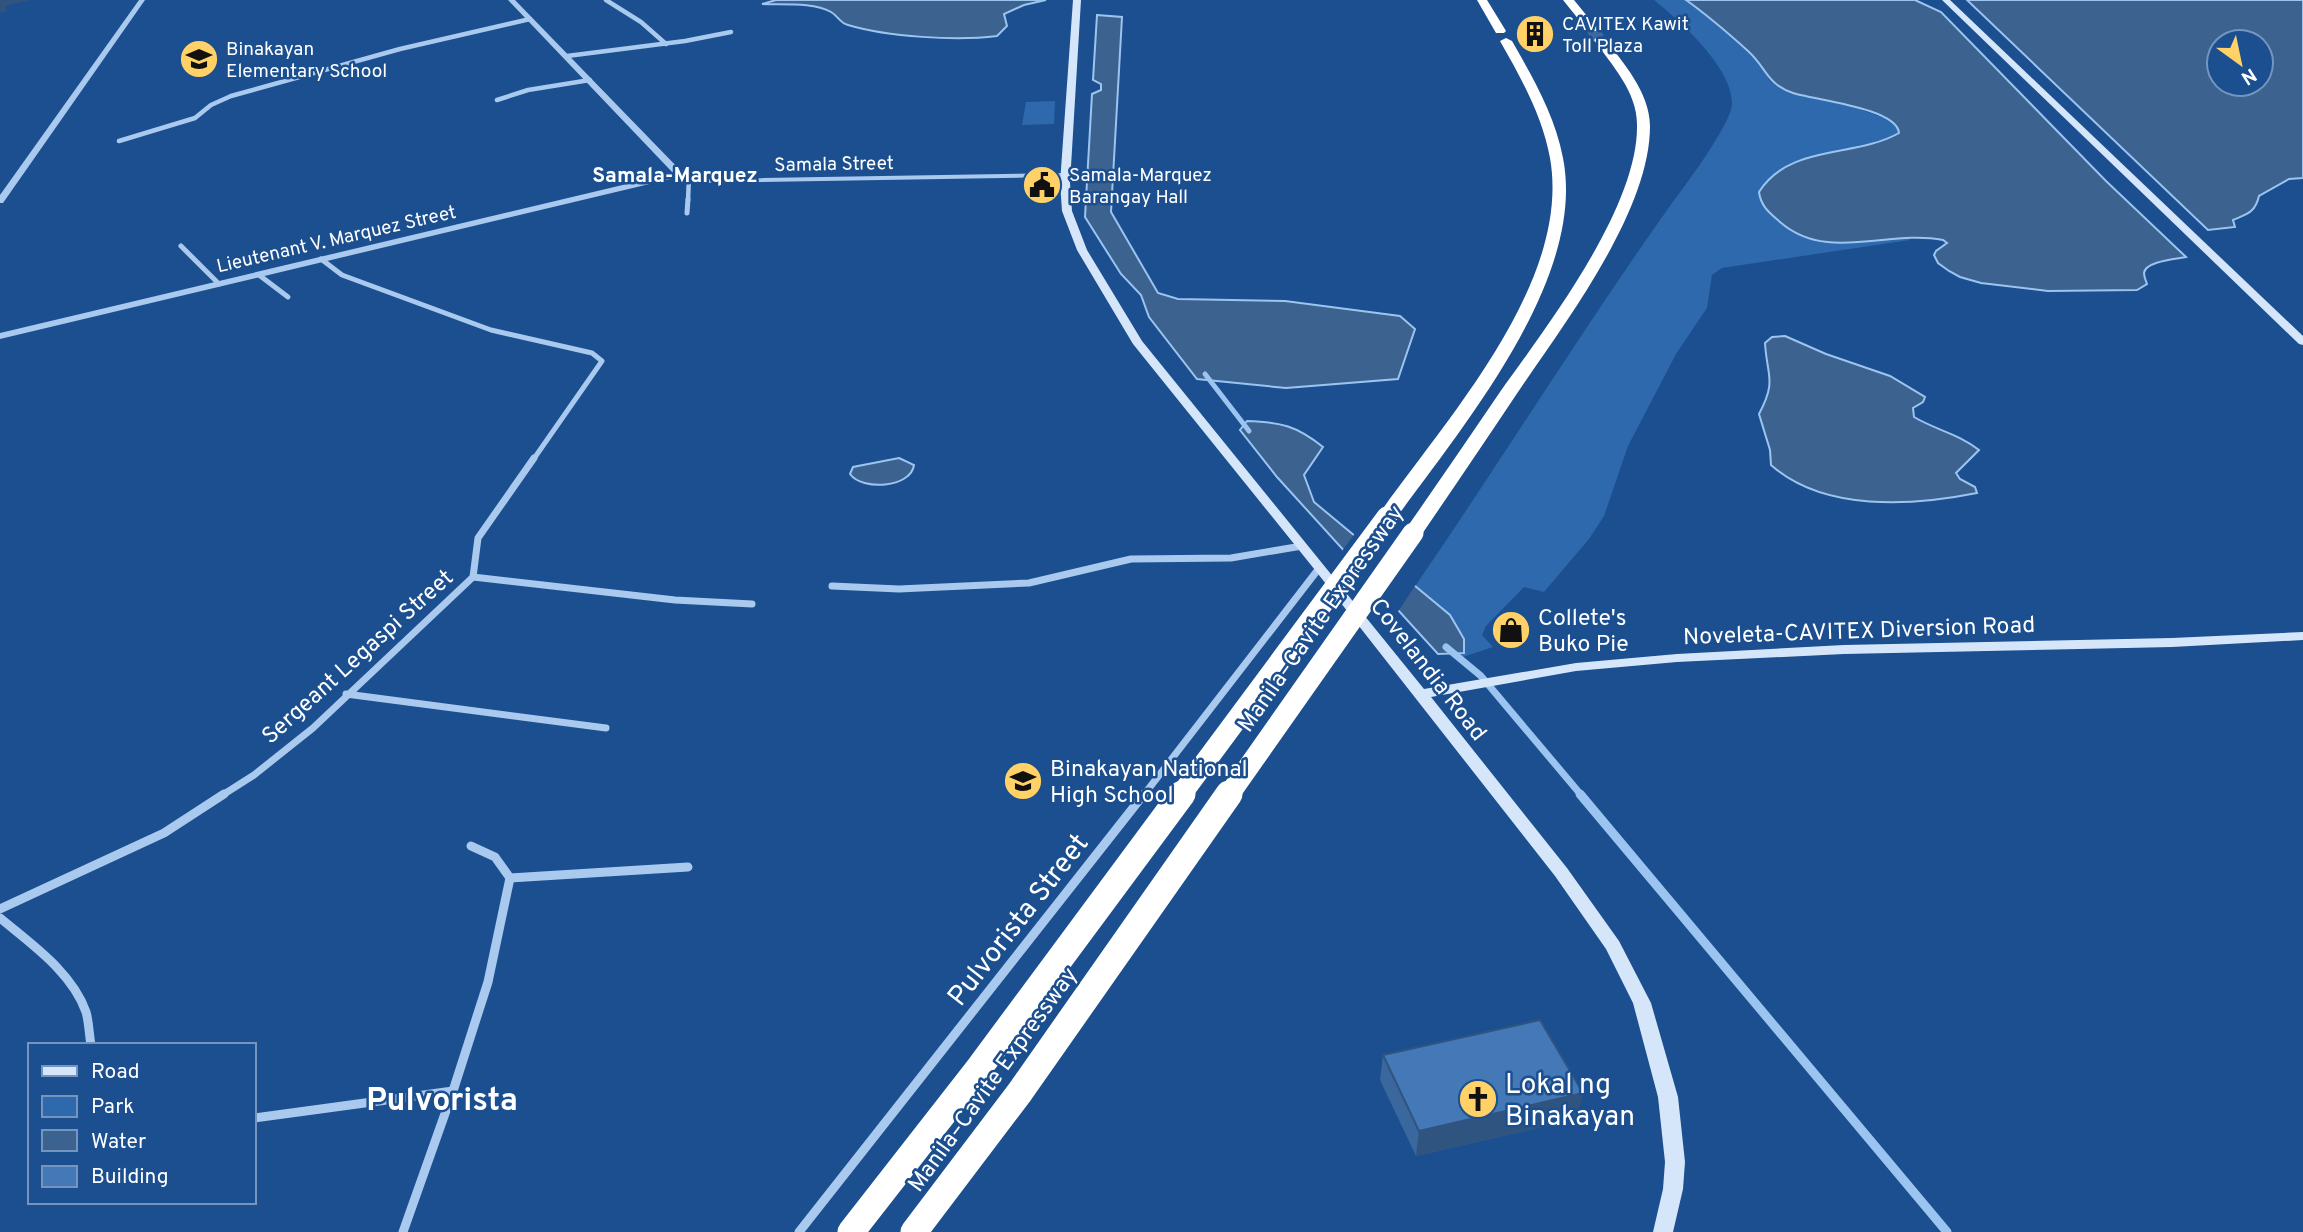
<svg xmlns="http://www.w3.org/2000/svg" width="2303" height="1232" viewBox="0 0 2303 1232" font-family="Overpass,sans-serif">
  <rect width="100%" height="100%" fill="#1b4f8f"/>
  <g fill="#2e69ad">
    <path d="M1654,0H1686L1697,8L1761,63L1769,80L1777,86L1803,96L1851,106L1895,122L1899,133C1874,147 1842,145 1816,157L1910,240L1722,268L1712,275L1707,308L1676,354L1628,446L1604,516L1589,539L1544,592L1524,587L1486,626L1482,635L1493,647L1460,658L1409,595C1498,466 1581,331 1672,203C1686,185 1731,124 1732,104C1733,68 1680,21 1654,0Z"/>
    <polygon points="1055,101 1054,124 1022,125 1026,102"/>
  </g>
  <g fill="#3c6290" stroke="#9cc4f0" stroke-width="2" fill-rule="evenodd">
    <path d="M776,0H1046L1024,5L1004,14L1007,26L997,36C956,41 888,37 848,25C840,23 838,16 831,12C813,2 783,5 762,4Z"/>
    <path d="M1686,0H1915L1941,12L2106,181L2186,257C2177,259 2145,261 2144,273C2144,277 2146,281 2147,284L2137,290L2048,291L1981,283L1960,277L1949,271L1938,263L1934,255L1936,251L1947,243L1943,240C1888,229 1827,263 1780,222C1770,213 1761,207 1759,192C1789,144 1855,158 1899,133C1897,108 1814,100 1793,93C1766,84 1767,68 1748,51C1728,33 1707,15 1686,0Z"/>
    <path d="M1967,0H2303V178L2289,179L2259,196C2255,213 2247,214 2233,220L2235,227L2208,230ZM2219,42H2261V84H2219Z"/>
    <polygon points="1097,15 1122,17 1111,212 1158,293 1178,299 1285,301 1400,316 1415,329 1398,379 1286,388 1197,379 1149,317 1141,295 1121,274 1085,217 1092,94 1101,90 1101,84 1093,80"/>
    <path d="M1785,336L1826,354L1890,376L1925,397L1923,402L1913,408L1914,417C1936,430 1959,434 1979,450L1956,473L1960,479L1975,487L1977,493C1912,506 1824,512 1771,465L1770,450L1759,414C1777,380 1767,377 1765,343L1772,337Z"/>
    <path d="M1247,421C1281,422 1297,426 1323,447L1304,475L1314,502L1450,615L1464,639V653L1438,654L1277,477L1240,430Z"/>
    <path d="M899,458L914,465C911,488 862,491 850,474L853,467Z"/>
  </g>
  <polygon fill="#1b4f8f" points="1356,532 1417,583 1397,613 1342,551"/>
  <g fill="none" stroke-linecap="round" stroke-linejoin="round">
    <polyline stroke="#9cc4f0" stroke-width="5" points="1205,374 1249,431"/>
    <polyline stroke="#9cc4f0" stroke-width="7" points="1446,647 1481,676 1582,796"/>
    <polyline stroke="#9cc4f0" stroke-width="9" points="1580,794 1947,1232"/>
    <polyline stroke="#3d69a0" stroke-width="12" stroke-dasharray="12 6" stroke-linecap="butt" points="1592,29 1600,40"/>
    <g stroke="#a9c9ee" stroke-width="4.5">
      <polyline points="606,0 641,22 666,44"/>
      <polyline points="567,56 685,41 731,32"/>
      <polyline points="497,100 528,90 590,80"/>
      <polyline points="119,141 195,118 211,105 231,96 400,49 530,19"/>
      <polyline points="688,201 689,176"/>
    </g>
    <g stroke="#a9c9ee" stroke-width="5">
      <polyline points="687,213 688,199"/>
      <polyline points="181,246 219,284"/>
      <polyline points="321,259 342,275 491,330 592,353 602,361 533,460"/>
      <polyline points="259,275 288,297"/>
    </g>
    <g stroke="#a9c9ee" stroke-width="7">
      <polyline points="473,577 675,600 752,604"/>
      <polyline points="832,586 899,589 1029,583 1131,559 1231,558 1302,546"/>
      <polyline points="346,694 606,728"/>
      <polyline points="221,796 254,775 313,728 473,577 478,538 534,458"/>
      <polyline points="1143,796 1320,567"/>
    </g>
    <g stroke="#a9c9ee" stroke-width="9">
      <polyline points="510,878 688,867"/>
      <polyline points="0,909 164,833 224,794"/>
      <path d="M0,918C31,944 72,972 86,1012C89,1022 89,1034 91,1045"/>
      <polyline points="453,1091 488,982 510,878 495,857 471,846"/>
      <polyline points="254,1118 453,1091 403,1232"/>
      <polyline points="799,1232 1144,794"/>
    </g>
    <g fill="#a9c9ee" fill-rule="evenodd">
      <polygon points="139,0 145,0 3,203 0,203 0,195"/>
      <polygon points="508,0 515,0 682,172 700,179 1065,173 1069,175 1065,177 699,183 679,177 0,339 0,333 673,173"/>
    </g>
    <g fill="#d6e6fa" fill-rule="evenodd">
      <polygon points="1073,0 1081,0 1070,183 1072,211 1087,250 1142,341 1424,689 1576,663 1677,654 1844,645 2172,638 2303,632 2303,640 2172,647 1844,654 1677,662 1576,671 1431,697 1567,868 1619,941 1651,1003 1678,1097 1685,1162 1683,1189 1673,1232 1653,1232 1663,1189 1665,1162 1658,1097 1633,1003 1606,949 1555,876 1315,570 1133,344 1077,250 1062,211 1060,183"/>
      <polygon points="1942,0 1950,0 2303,336 2303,345 2299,344"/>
    </g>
    <g fill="#fff" fill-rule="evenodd">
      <polygon points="1477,0 1487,0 1506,31 1504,33 1496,33"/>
      <polygon points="1563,0 1574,0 1596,27 1596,31 1588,31"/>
      <path d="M1506,38L1512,41C1533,78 1555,115 1563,158C1587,280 1461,428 1394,521H1380L1377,517C1444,421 1572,284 1550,158C1542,115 1521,78 1500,41Z"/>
      <path d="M1596,38H1604C1623,62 1650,93 1650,126C1650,213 1563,325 1516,395C1484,443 1452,490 1420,537H1406L1403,533C1436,486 1468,439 1500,392C1547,326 1639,207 1637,124C1637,92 1612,65 1594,40Z"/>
    </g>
    <g stroke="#fff" stroke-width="21">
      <polyline points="1180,796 1387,517"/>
      <polyline points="1228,796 1413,533"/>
    </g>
    <g stroke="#fff" stroke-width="27">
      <polyline points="851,1232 979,1068 1182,794"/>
      <polyline points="914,1232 1020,1092 1229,794"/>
    </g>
  </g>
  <polygon fill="#3a679d" points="1383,1055 1577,1119 1416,1156 1380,1080"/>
  <g fill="#305480">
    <polygon points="0,0 31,0 5,6 7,11 0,13"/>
    <polygon points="1583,1093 1577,1119 1416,1156 1419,1131"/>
  </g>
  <polygon fill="#4478b7" stroke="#305480" stroke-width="2" points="1540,1020 1583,1093 1419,1131 1383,1055"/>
  <defs>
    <g id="building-disc" transform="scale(2.0125)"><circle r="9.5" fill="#ffd166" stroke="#1b4f8f"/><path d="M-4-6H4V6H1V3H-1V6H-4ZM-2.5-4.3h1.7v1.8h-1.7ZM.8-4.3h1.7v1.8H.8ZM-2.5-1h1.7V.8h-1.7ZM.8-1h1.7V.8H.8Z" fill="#111"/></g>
    <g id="school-disc" transform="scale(2.0125)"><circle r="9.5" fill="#ffd166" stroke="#1b4f8f"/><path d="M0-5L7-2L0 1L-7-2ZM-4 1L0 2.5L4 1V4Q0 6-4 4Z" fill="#111"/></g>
    <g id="civic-disc" transform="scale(2.0125)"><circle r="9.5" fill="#ffd166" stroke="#1b4f8f"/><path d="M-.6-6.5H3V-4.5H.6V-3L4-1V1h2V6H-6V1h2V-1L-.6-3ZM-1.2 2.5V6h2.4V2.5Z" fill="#111"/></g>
    <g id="shop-disc" transform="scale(2.0125)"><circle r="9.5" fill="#ffd166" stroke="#1b4f8f"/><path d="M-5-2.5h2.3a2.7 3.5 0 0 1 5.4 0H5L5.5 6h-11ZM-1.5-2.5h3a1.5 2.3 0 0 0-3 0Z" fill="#111"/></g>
    <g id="church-disc" transform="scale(2.0125)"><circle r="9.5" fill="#ffd166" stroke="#1b4f8f"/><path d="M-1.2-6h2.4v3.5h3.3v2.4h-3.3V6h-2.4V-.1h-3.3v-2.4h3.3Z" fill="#111"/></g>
  </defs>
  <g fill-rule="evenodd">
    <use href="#building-disc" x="1535" y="34"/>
    <use href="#school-disc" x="199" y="59"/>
    <use href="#civic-disc" x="1042" y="185"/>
    <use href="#shop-disc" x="1511" y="630"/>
    <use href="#school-disc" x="1023" y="781"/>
    <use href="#church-disc" x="1478" y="1099"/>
  </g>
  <g text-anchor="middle" stroke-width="5" stroke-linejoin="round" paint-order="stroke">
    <g font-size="19" fill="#fff" stroke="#1b4f8f" text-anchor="start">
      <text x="1562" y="30">CAVITEX Kawit<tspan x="1562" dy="22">Toll Plaza</tspan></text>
      <text x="226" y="55">Binakayan<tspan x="226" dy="22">Elementary School</tspan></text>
      <text x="1069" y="181">Samala-Marquez<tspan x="1069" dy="22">Barangay Hall</tspan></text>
    </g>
    <g font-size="19" fill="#fff" stroke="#1b4f8f">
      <text transform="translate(834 163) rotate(-1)" y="7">Samala Street</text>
      <text transform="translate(336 238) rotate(-13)" y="7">Lieutenant V. Marquez Street</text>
    </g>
    <g font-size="21" font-weight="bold" fill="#fff" stroke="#1b4f8f">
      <text x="675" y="182">Samala-Marquez</text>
    </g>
    <g font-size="23" fill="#fff" stroke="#1b4f8f" text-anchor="start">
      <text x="1538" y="625">Collete's<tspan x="1538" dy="26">Buko Pie</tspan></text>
      <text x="1050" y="776">Binakayan National<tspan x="1050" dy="26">High School</tspan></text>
    </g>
    <g font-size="23" fill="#fff" stroke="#1b4f8f">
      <text transform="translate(1320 618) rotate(-55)" y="8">Manila–Cavite Expressway</text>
      <text transform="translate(1859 630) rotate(-2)" y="8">Noveleta-CAVITEX Diversion Road</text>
      <text transform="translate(357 656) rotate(-42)" y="8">Sergeant Legaspi Street</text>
      <text transform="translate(1429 669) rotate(52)" y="8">Covelandia Road</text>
      <text transform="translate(992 1079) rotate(-54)" y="8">Manila–Cavite Expressway</text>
    </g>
    <g font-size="28" fill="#fff" stroke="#1b4f8f">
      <text transform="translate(1017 919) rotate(-52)" y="10">Pulvorista Street</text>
    </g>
    <g font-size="28" fill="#fff" stroke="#1b4f8f" text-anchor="start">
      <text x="1505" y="1093">Lokal ng<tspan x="1505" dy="32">Binakayan</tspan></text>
    </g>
    <g font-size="32" font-weight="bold" fill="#fff" stroke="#1b4f8f">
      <text x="442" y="1110">Pulvorista</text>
    </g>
  </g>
  <rect x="28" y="1043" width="228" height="161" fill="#1b4f8f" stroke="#7695bc" stroke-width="2"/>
  <rect x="42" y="1066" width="35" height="10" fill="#d6e6fa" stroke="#7695bc" stroke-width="2"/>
  <text x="91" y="1078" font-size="21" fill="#ffffff">Road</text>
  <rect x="42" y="1096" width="35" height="21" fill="#2e69ad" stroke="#7695bc" stroke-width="2"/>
  <text x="91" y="1113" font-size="21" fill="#ffffff">Park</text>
  <rect x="42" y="1130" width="35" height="21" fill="#3c6290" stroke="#7695bc" stroke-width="2"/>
  <text x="91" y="1148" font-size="21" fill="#ffffff">Water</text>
  <rect x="42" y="1166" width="35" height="21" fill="#4478b7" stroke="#7695bc" stroke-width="2"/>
  <text x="91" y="1183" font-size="21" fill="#ffffff">Building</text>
  <g transform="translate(2240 63) rotate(147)"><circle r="33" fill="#1b4f8f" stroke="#7695bc" stroke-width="2"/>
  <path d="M0-5L12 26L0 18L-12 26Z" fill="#ffd166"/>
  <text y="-10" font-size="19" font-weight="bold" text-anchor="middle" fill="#ffffff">N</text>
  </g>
</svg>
